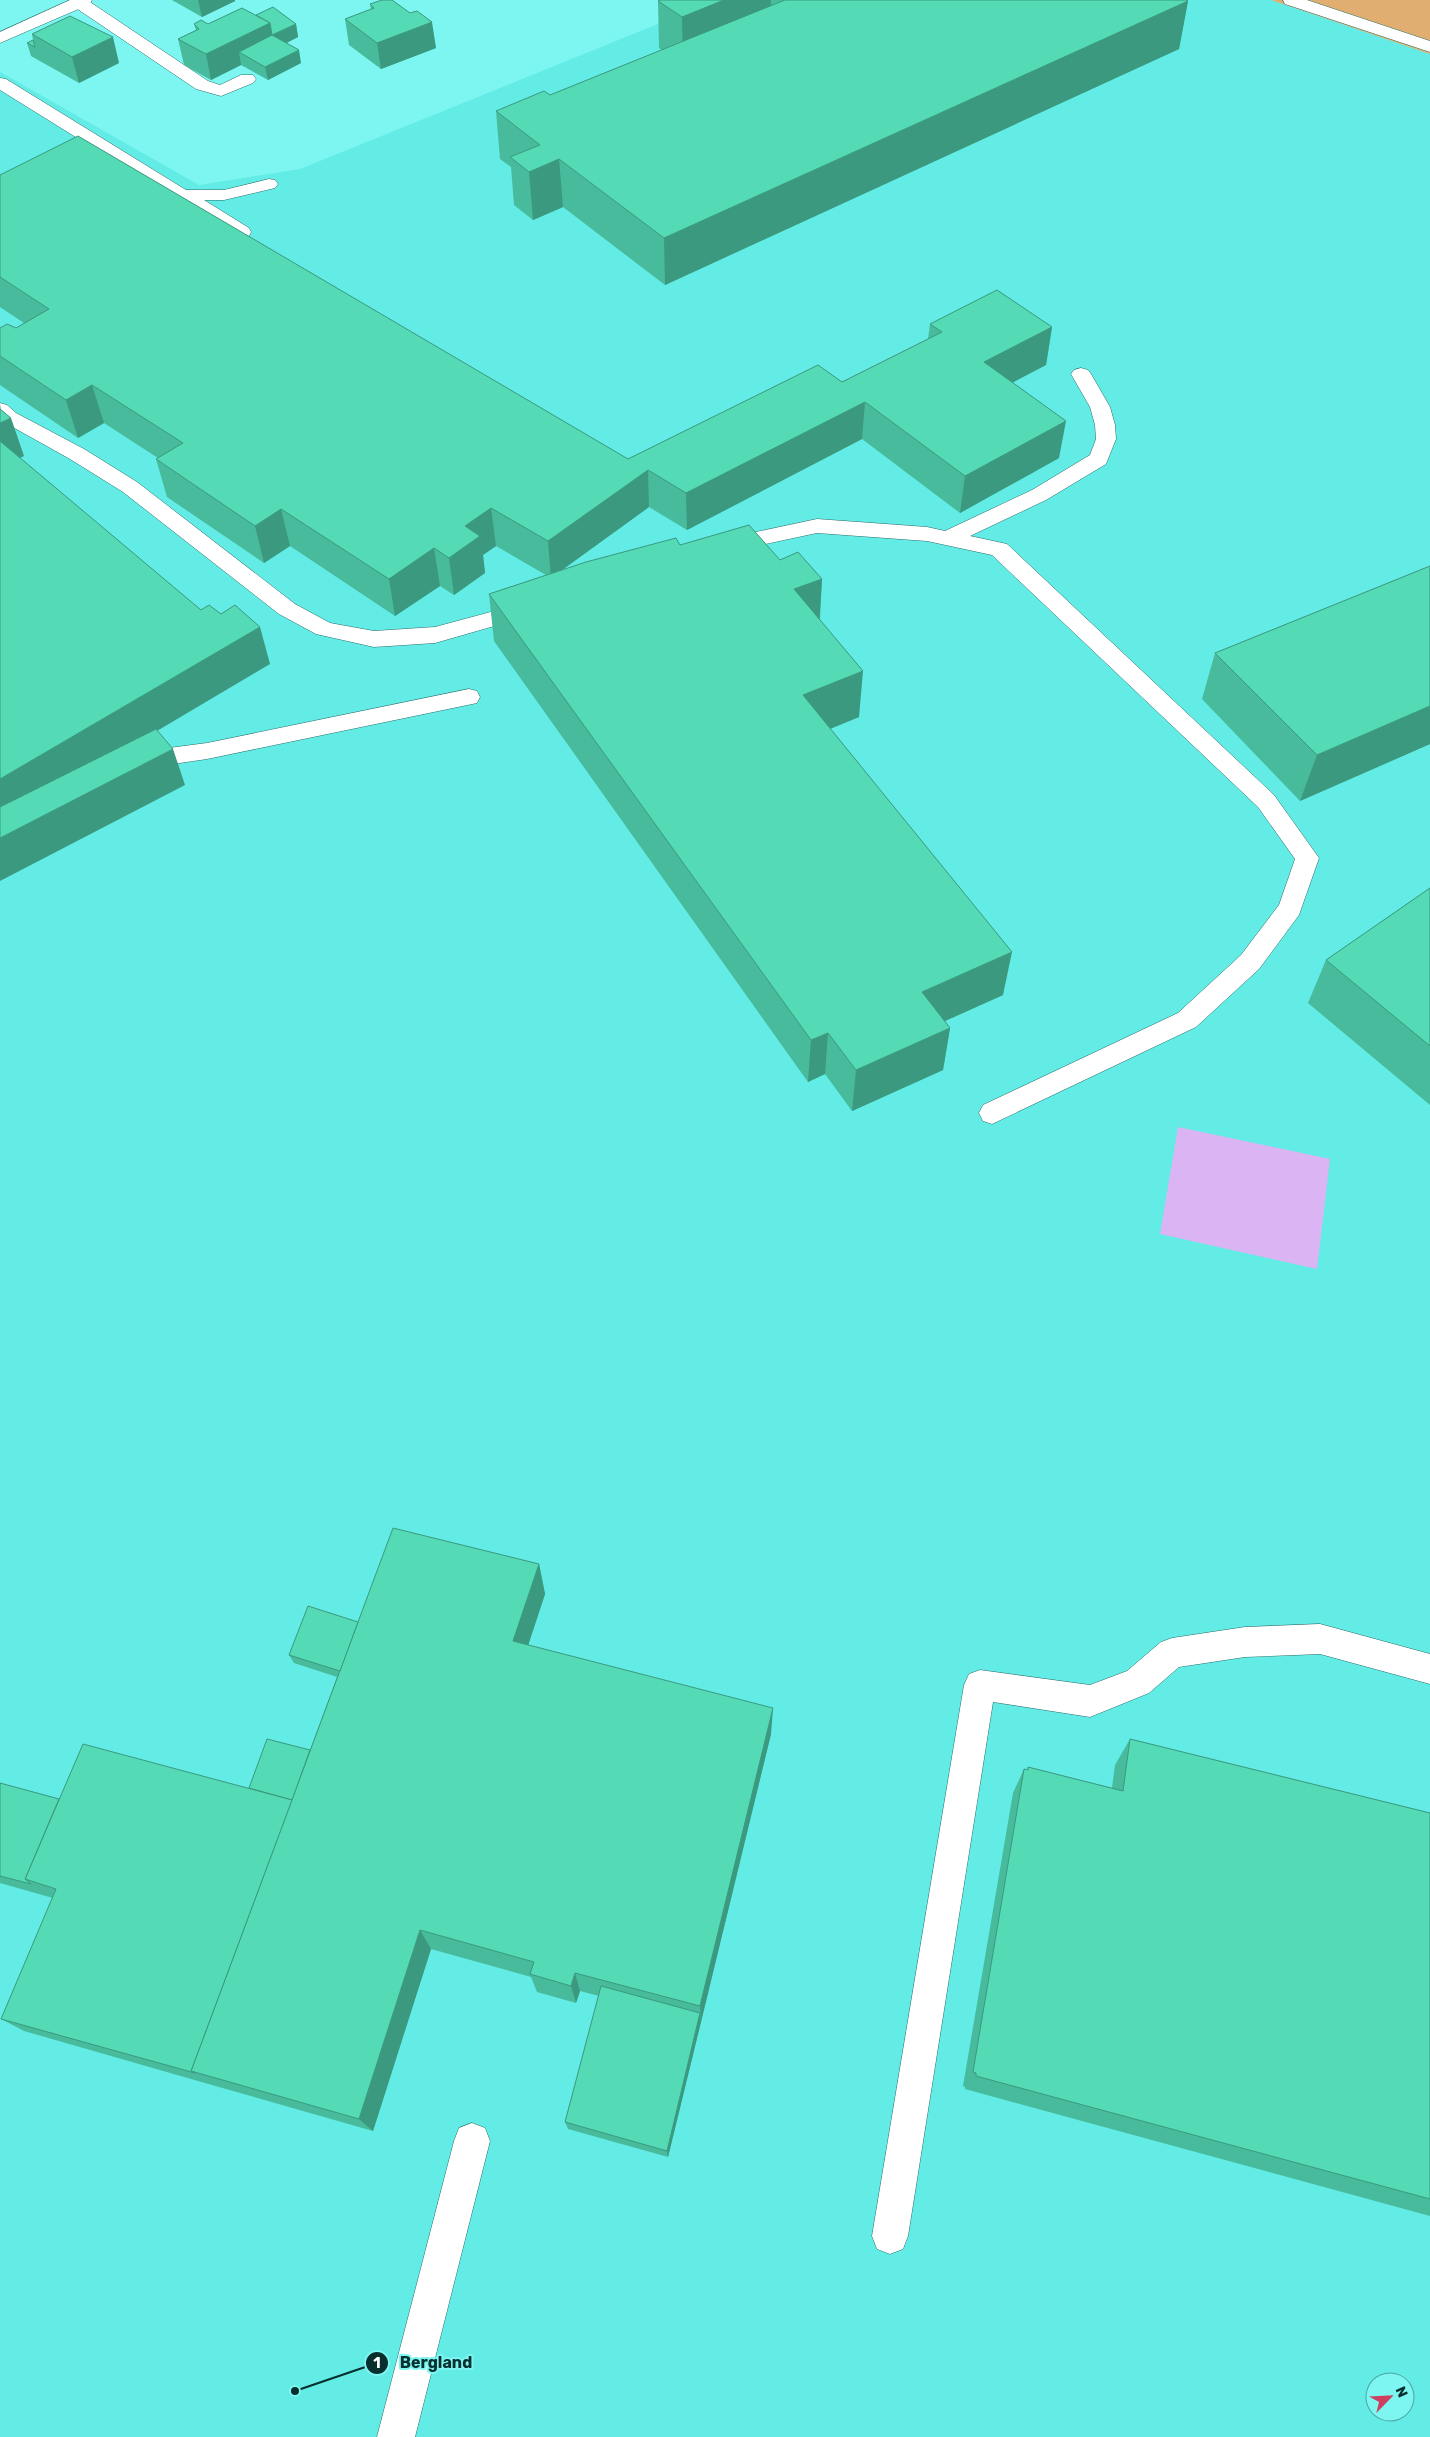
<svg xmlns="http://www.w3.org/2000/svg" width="1430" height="2437" viewBox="0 0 1430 2437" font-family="Rubik,sans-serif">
  <rect width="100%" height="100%" fill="#7df6f1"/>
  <path fill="#63ebe5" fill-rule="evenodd" d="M717,0H1271L1430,54V2437H0V72L199,185L300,169ZM1375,2382H1405V2412H1375Z"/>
  <polygon fill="#dfae70" points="1271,0 1430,0 1430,54"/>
  <polygon fill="#dbb4f4" points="1178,1127 1330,1159 1317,1269 1160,1234"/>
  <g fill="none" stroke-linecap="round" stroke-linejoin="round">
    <g stroke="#2c6d6a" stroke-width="1">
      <g id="service">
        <polygon points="72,0 87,0 208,81 220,85 241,75 253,75 256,79 253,83 221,96 196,89 73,6 71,2"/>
        <polygon points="1283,0 1307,0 1430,41 1430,52 1285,4"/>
        <polygon points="0,78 6,79 186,190 224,190 269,179 275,180 278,184 275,188 224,200 204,200 249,228 251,232 249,236 235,236 0,90"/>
        <polygon points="1081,368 1088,370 1091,374 1110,407 1115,425 1116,439 1106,464 1046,500 970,536 1007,544 1274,795 1319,858 1299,915 1259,969 1196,1027 992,1124 983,1121 979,1113 983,1105 1178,1013 1241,955 1279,905 1295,859 1258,807 992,555 927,541 817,533 723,553 715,551 712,546 715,541 723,539 817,519 927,527 945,531 1032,490 1090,455 1096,439 1095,425 1090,407 1071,374 1074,370"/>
        <polygon points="0,403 7,405 16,413 84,449 137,482 295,604 330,623 374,631 435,627 528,602 536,604 539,609 536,614 435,643 374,647 316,634 279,614 123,492 70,459 2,421"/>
        <polygon points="469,689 477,691 480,697 477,703 207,759 166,765 140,776 132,774 128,768 132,762 161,749 207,743"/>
        <polygon points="1320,1624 1430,1654 1430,1684 1320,1654 1245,1657 1179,1667 1149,1693 1090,1717 993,1702 908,2236 903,2249 890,2254 877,2249 872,2236 964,1685 969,1674 980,1670 1090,1685 1127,1671 1161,1642 1172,1638 1245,1627"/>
        <polygon points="472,2123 485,2128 490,2141 415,2437 377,2437 454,2141 459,2128"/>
      </g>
    </g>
    <g stroke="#2c6d6a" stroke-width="1">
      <polygon id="minor" points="70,0 92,0 90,4 0,43 0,32"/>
    </g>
    <use href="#service" fill="#fff" fill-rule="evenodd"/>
    <use href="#minor" fill="#fff" fill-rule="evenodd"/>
  </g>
  <g fill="#48bb9c">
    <polygon points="172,0 235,0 235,1 202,17"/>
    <polygon points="660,0 1186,0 1188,1 1179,49 665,285 563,207 533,220 514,205 511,167 500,159 496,111 550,95 662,50 659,48 658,1"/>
    <polygon points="370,4 436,48 381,69 349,45 345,19 371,9"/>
    <polygon points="256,15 296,24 298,37 286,43 301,63 268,80 241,65 211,80 184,65 178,39 196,30 194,24 208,24"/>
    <polygon points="32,34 119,63 79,83 31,56 27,43 33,40"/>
    <polygon points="0,175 628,459 842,382 928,339 930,324 1052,327 1046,365 1012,382 1059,458 960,513 862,439 687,530 649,507 562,570 680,545 780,560 822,579 820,620 859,717 830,729 1003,995 945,1021 950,1028 943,1070 852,1111 825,1074 808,1082 494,641 489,594 546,575 496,546 483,555 485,573 454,595 440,586 395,616 290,546 264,563 167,497 156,459 158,458 104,423 78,438 0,385 0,328 16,328 24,323 0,307"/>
    <polygon points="1430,566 1430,744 1300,801 1202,699 1215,653"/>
    <polygon points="1430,888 1430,1105 1308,1003 1326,960"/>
    <polygon points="539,1564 545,1594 528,1645 771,1734 668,2157 568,2129 565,2122 599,1996 580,1991 576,2003 537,1992 531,1977 431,1949 373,2131 212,2085 24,2031 1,2019 53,1898 0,1883 0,1783 59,1799 249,1788 310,1750 337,1677 294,1663 289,1655 358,1622"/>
    <polygon points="1130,1739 1430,1813 1430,2216 965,2089 965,2087 963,2086 1013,1793 1024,1769 1027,1770 1028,1767 1112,1788 1115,1765"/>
  </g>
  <g fill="#3b997f">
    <polygon points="198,0 235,0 235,1 202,17"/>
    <polygon points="724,0 771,0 770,28 683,64 682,17"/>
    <polygon points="1188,1 1179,49 665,285 664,238"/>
    <polygon points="432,22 436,48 381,69 377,43"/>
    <polygon points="270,23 275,49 239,52 241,65 211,80 206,54"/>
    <polygon points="296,24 298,37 275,49 272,35"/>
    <polygon points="113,37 119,63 79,83 72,57"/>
    <polygon points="299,50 301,63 268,80 265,67"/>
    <polygon points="559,159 563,207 533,220 529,172"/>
    <polygon points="1052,327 1046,365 979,400 984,362"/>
    <polygon points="92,385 104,423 78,438 66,400"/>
    <polygon points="865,402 862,439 687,530 686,493"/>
    <polygon points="11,418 24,456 0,468 0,423"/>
    <polygon points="1066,421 1059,458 960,513 965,476"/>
    <polygon points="648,470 649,507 551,578 548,541"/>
    <polygon points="491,508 496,546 483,555 485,573 454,595 449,558 465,526"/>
    <polygon points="281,509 290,546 264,563 255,526"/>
    <polygon points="434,548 440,586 395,616 389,579"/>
    <polygon points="822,579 819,626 794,589"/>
    <polygon points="260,627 270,664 0,824 0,779"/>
    <polygon points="863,671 859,717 800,741 803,695"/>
    <polygon points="1430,706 1430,744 1300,801 1317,755"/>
    <polygon points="173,749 185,785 0,881 0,838"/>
    <polygon points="1012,952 1003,995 916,1034 922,992"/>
    <polygon points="950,1028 943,1070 852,1111 856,1070"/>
    <polygon points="828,1033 825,1074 808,1082 811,1040"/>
    <polygon points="539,1564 545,1594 520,1670 513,1641"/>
    <polygon points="773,1708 771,1734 701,2022 700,2006"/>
    <polygon points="420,1930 431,1949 373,2131 359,2119"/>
    <polygon points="575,1973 580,1991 576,2003 571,1986"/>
    <polygon points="700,2013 701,2022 668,2157 667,2151"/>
  </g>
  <g fill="#54dab5" stroke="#3b997f">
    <polygon points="382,0 392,0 410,13 417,11 432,22 377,43 345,19 374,8 370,4"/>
    <polygon points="660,0 724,0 682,17 658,1"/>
    <polygon points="785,0 1186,0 1188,1 664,238 559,159 529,172 510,157 540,145 496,111 544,91 550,95"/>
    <polygon points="273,7 296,24 272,35 299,50 265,67 239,52 272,35 270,23 256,15"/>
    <polygon points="242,8 270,23 206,54 178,39 199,29 194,24 201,20 208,24"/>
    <polygon points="70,16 113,37 72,57 32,34"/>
    <polygon points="33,40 35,47 27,43"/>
    <polygon points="78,136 628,459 818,365 842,382 942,332 930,324 997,290 1052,327 984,362 1066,421 965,476 865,402 686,493 648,470 548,541 491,508 465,526 480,536 449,558 434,548 389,579 281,509 255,526 156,459 183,443 92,385 66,400 0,356 0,328 7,324 16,328 49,309 0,277 0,175"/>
    <polygon points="0,409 11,418 0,423"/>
    <polygon points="0,441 201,610 209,605 221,614 235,605 260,627 0,779"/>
    <polygon points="749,525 780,560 798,552 822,579 794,589 863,671 803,695 1012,952 922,992 950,1028 856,1070 828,1033 811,1040 489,594 586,562 676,538 680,545"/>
    <polygon points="1430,566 1430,706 1317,755 1215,653"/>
    <polygon points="156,729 173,749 0,838 0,807"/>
    <polygon points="1430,888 1430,1046 1326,960"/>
    <polygon points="393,1528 539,1564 513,1641 773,1708 700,2006 575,1973 571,1986 530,1974 534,1962 420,1930 359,2119 191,2071"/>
    <polygon points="308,1606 358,1622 340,1671 289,1655"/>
    <polygon points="267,1739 310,1750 292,1800 249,1788"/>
    <polygon points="1130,1739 1430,1813 1430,2199 976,2076 976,2073 973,2072 1024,1769 1028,1770 1028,1767 1123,1791"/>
    <polygon points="83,1744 292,1800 191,2071 195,2073 1,2019 56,1889 25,1879"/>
    <polygon points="0,1783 59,1799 25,1879 31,1884 0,1876"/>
    <polygon points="601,1986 700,2013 667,2151 565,2122"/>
  </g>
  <path fill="none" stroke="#062f2e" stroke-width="2" d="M295 2391L377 2363"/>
  <g fill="#062f2e" stroke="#7df6f1" stroke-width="2">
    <circle cx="295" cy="2391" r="5"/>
    <circle cx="377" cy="2363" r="12"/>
  </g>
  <g font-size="15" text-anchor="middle" font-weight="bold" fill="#fff">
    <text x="377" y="2368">1</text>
  </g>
  <g font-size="16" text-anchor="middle" font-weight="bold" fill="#062f2e" stroke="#7df6f1" stroke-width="4" stroke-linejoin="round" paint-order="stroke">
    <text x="436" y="2368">Bergland</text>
  </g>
  <g transform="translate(1390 2397) rotate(66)"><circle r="24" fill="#7df6f1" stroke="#4da6a3"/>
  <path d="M0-4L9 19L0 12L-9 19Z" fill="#ce3f5f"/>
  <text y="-8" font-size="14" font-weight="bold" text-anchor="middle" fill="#062f2e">N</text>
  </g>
</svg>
